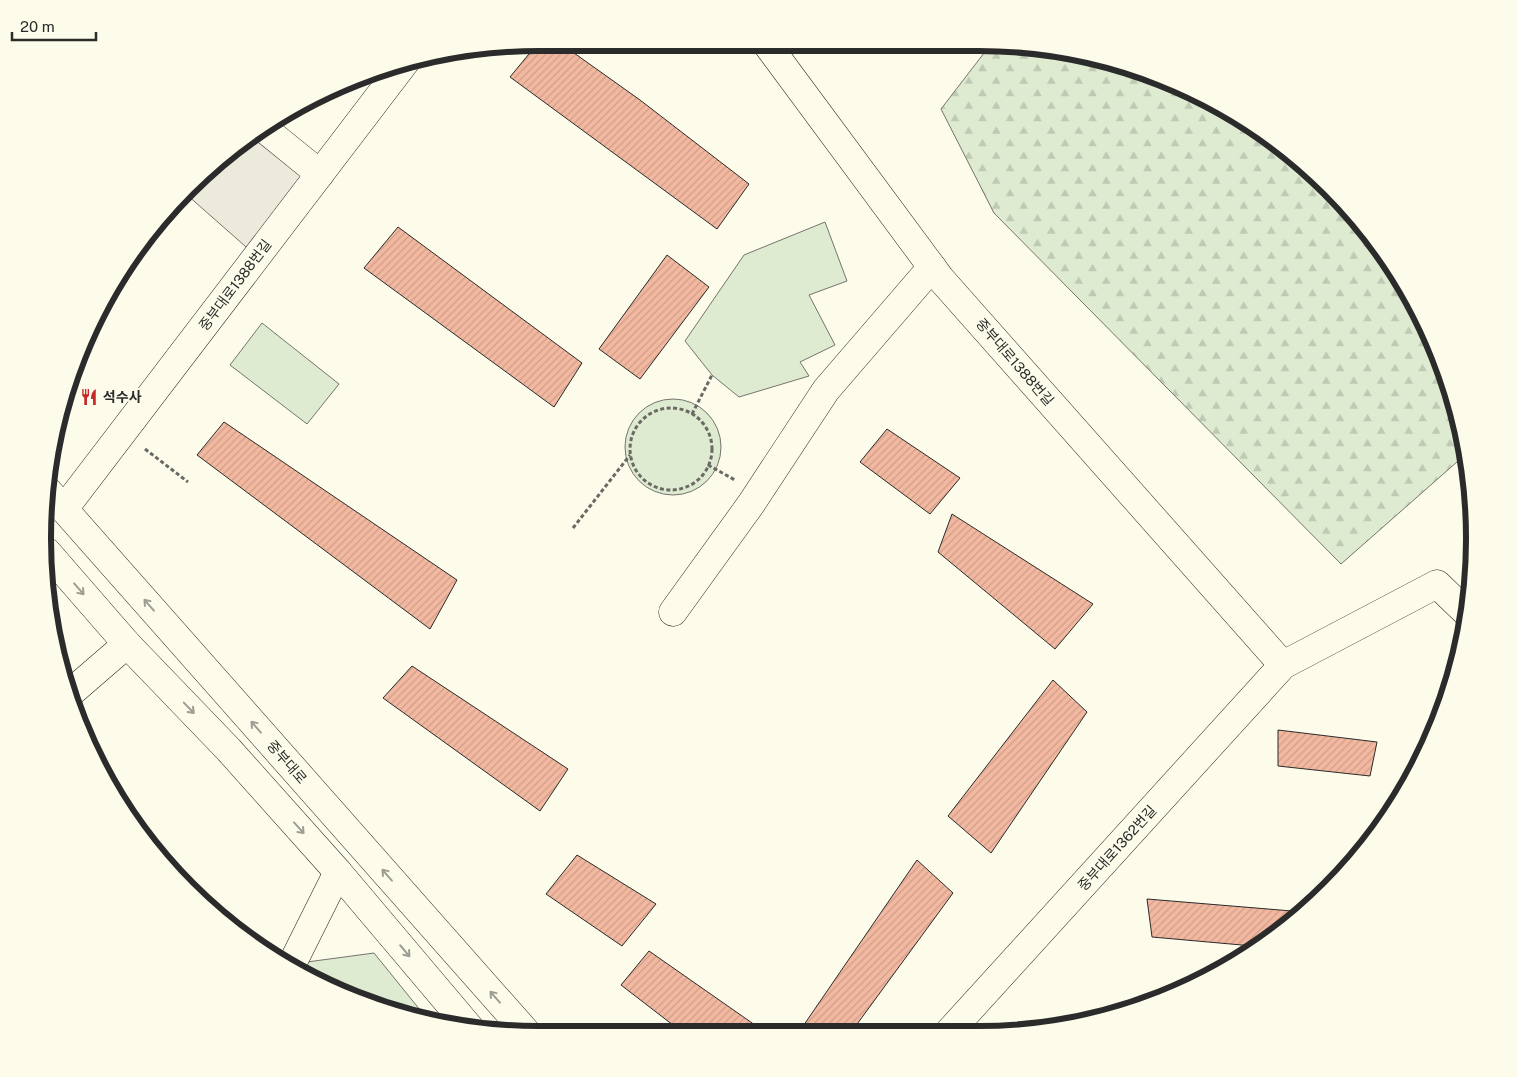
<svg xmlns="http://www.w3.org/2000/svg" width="1517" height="1077" viewBox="0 0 1517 1077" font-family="'Public Sans','Noto Sans KR',sans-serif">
  <defs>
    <pattern id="forest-firs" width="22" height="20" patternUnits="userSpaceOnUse" patternTransform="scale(1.25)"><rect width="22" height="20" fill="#deebd1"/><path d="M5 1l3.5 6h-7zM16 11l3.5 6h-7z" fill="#bfcab4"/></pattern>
    <pattern id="building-hatch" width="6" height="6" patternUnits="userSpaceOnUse" patternTransform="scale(1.25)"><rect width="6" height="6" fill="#f2b8a0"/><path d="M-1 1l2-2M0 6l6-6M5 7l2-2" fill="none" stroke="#d09e8a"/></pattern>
  </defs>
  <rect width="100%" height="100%" fill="#fdfbea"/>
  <g fill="#deebd1" stroke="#74746e">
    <polygon points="825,222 847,281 809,295 835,345 800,362 809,376 739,397 712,375 685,341 744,255"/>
    <polygon points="262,323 339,384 307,424 230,365"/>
    <circle cx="673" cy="447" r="48"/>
    <polygon points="374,953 429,1021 410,1018 319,983 291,966 292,964"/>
  </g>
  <polygon fill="url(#forest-firs)" stroke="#74746e" points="991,44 1076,52 1168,80 1227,109 1281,145 1351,211 1408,290 1448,379 1466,454 1341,564 994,213 941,109"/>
  <polygon fill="#eceadb" stroke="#74746e" points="257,131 311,175 254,254 186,194"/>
  <g fill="url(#building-hatch)" stroke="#2b2b2b">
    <polygon points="538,43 560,43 640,100 749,184 717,229 510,77"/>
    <polygon points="398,227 582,363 554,407 364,268"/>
    <polygon points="667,255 709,287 640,379 599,349"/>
    <polygon points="224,422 457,580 430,629 197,455"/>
    <polygon points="887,429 960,478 930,514 860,462"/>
    <polygon points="952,514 1093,604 1055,649 938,552"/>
    <polygon points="412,666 568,769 540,811 383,698"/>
    <polygon points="1053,680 1087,712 991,853 948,816"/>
    <polygon points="1278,730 1377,742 1370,776 1278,766"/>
    <polygon points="577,855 656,904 622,946 546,894"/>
    <polygon points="917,860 953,893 852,1031 799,1032"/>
    <polygon points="1147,899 1304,912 1253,946 1152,937"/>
    <polygon points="649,951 765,1032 682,1032 621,985"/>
  </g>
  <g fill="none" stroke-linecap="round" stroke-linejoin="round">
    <g stroke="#2b2b2b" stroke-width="29">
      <g id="minor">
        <polyline points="766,43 940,278 1283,665"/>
        <polyline points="262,127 320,174"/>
        <polyline points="64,509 406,61"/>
        <polyline points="673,612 751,504 826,390 932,267"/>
        <polyline points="68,695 127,644"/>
        <polyline points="291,966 338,872"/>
        <polyline points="950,1031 1283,665 1437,584 1467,613"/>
      </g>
    </g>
    <g stroke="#2b2b2b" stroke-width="29">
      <g id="major">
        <polyline points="47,490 527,1033"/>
        <polyline points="47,552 127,644 229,750 338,872 469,1027"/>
      </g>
    </g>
    <g stroke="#6a6964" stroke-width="3" stroke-dasharray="4 2.5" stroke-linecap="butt">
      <circle cx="671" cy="449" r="41"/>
      <polyline points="692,414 712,375"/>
      <polyline points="145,449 188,482"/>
      <polyline points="708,465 735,480"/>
      <polyline points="573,528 630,455"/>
    </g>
    <use href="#minor" stroke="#fdfbea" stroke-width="28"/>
    <use href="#major" stroke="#fdfbea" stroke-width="28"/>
  </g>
  <defs><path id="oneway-shaft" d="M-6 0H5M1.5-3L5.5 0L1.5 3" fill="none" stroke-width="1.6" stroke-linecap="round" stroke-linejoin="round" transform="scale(1.25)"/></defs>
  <g stroke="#9e9d94">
    <use href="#oneway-shaft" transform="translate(79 589) rotate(49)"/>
    <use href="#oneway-shaft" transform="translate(149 605) rotate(-131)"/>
    <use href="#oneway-shaft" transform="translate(189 708) rotate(46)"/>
    <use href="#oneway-shaft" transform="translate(256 727) rotate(-131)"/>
    <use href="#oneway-shaft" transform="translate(299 828) rotate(48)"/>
    <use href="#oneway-shaft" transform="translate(387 875) rotate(-131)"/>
    <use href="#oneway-shaft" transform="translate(405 951) rotate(50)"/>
    <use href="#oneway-shaft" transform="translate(495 997) rotate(-131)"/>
  </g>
  <defs>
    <g id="restaurant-bare" transform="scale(1.35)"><path d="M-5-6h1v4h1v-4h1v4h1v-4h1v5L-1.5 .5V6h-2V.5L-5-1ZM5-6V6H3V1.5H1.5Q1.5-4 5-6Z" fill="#c62828" stroke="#fdfbea" stroke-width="2.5" paint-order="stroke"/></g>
  </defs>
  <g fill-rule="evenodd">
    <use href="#restaurant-bare" x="89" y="397"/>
  </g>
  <g text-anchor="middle" stroke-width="4" stroke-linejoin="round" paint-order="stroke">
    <g font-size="14" fill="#2b2b2b" stroke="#fdfbea">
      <text transform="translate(235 285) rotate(-53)" y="5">중부대로1388번길</text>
      <text transform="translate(1015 362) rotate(49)" y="5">중부대로1388번길</text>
      <text transform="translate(287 762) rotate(49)" y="5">중부대로</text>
      <text transform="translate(1117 848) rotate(-48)" y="5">중부대로1362번길</text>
    </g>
    <g font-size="14" font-weight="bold" fill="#2b2b2b" stroke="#fdfbea" text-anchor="start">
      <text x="103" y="402">석수사</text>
    </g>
  </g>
  <path d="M0 0H1517V1077H0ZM538 51H979A487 487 0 0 1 1466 538V539A487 487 0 0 1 979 1026H538A487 487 0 0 1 51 539V538A487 487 0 0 1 538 51Z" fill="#fdfbea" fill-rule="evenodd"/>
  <path fill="none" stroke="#2b2b2b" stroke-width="6" d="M538 51H979A487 487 0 0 1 1466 538V539A487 487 0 0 1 979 1026H538A487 487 0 0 1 51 539V538A487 487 0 0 1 538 51Z"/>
  <path d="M12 32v8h84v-8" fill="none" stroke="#2b2b2b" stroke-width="2.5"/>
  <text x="20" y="32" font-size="15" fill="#2b2b2b" stroke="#fdfbea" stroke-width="4" paint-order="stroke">20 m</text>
</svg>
